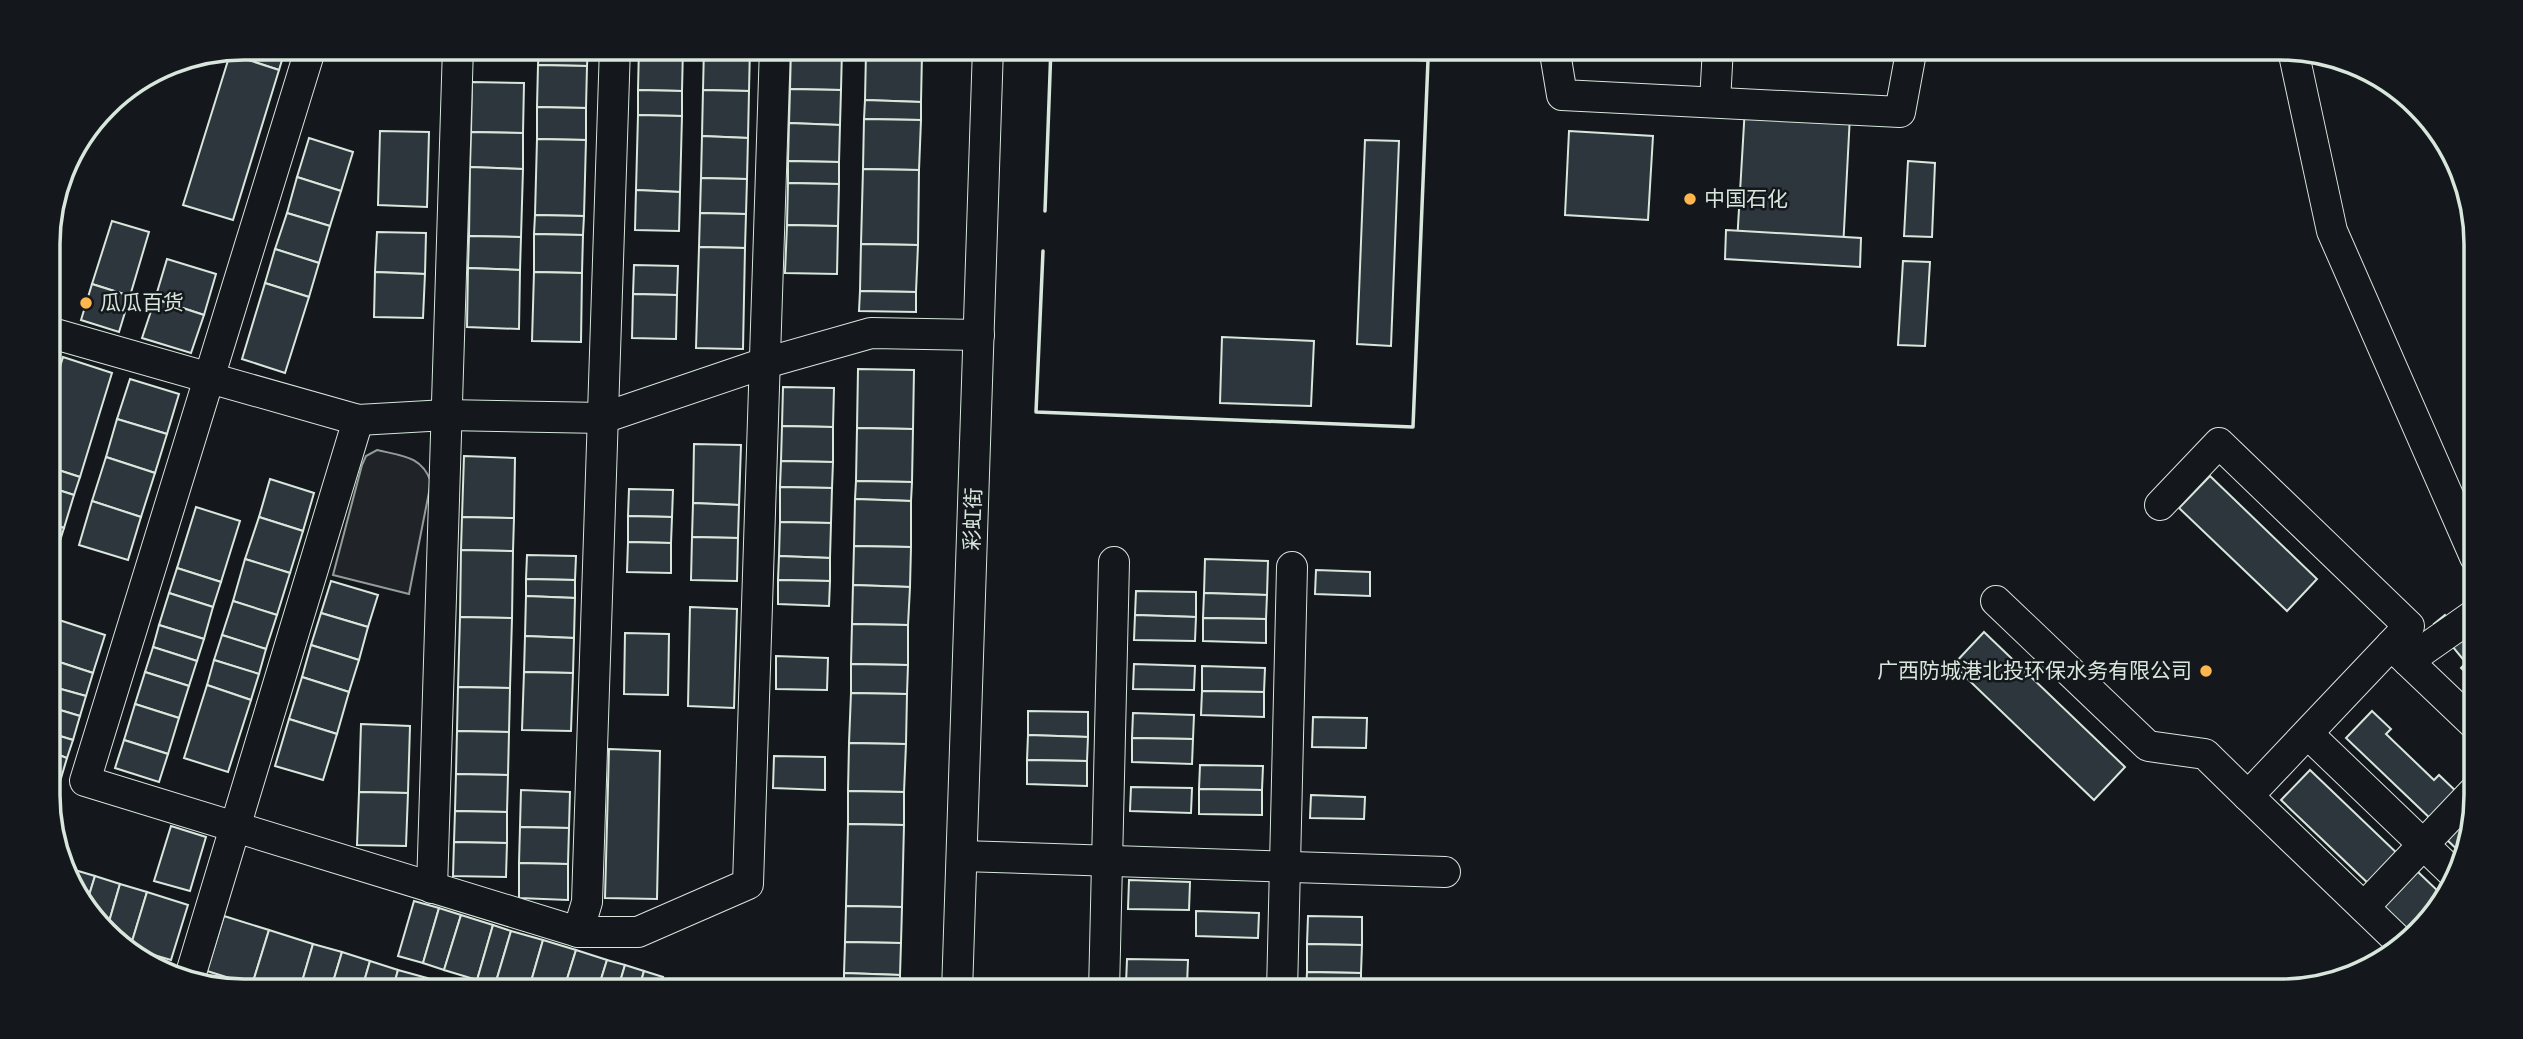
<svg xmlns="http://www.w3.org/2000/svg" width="2523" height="1039" viewBox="0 0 2523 1039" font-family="Montserrat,'Noto Sans SC',sans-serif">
  <rect width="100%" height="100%" fill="#14181c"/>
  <path fill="#202428" stroke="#939e99" stroke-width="2" d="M377,450C402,456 422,456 431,482L409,594L333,575L362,465L366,456Z"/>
  <g fill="#2c363c" stroke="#d8e6dc" stroke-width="2">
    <polygon points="244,47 286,47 279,70 230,54 231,50"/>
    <polygon points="539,47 588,47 587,66 538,65"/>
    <polygon points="639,47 683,47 682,91 638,90"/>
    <polygon points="704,47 750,47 749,91 703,90"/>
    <polygon points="1380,47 1412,47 1412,52 1380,50"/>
    <polygon points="1412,47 1453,47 1453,54 1412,52"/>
    <polygon points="791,48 842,49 841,90 790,89"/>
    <polygon points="866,52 922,53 921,102 865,100"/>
    <polygon points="230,54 279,70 233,220 183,205"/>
    <polygon points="538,65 587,66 586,108 537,107"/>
    <polygon points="472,82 524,83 523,133 471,132"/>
    <polygon points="790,89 841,90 840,125 789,123"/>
    <polygon points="638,90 682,91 682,116 638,115"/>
    <polygon points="703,90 749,91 748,138 702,136"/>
    <polygon points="1746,90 1851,96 1843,249 1737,243"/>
    <polygon points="865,100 921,102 921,120 864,119"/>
    <polygon points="537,107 586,108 586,140 537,139"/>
    <polygon points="638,115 682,116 680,192 636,190"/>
    <polygon points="864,119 921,120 919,170 863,169"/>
    <polygon points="789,123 840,125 839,162 788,161"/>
    <polygon points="380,131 429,132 427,207 378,205"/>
    <polygon points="1569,131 1653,136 1648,220 1565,215"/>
    <polygon points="471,132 523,133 523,169 470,167"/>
    <polygon points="702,136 748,138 747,179 701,178"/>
    <polygon points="309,138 353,152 341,191 297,177"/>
    <polygon points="537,139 586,140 584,216 535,215"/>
    <polygon points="1365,140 1399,141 1391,346 1357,344"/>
    <polygon points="788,161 839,162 839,184 788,183"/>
    <polygon points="1908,161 1935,163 1932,237 1904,236"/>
    <polygon points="470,167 523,169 521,237 469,236"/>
    <polygon points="863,169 919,170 918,245 861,244"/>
    <polygon points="297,177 341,191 330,226 287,213"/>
    <polygon points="701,178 747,179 746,214 700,213"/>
    <polygon points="788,183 839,184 838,226 787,225"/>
    <polygon points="636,190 680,192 679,231 635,230"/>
    <polygon points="287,213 330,226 319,263 275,249"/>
    <polygon points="700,213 746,214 745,248 699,247"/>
    <polygon points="535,215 584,216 583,235 534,234"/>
    <polygon points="112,221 149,232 130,296 92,284"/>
    <polygon points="787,225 838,226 837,274 785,273"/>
    <polygon points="1726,230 1861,238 1860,267 1725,259"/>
    <polygon points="377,232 426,233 425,274 375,272"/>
    <polygon points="534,234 583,235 582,273 534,272"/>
    <polygon points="469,236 521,237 520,270 468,268"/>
    <polygon points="861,244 918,245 916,292 860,291"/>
    <polygon points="699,247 745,248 743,349 696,348"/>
    <polygon points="275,249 319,263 309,297 265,283"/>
    <polygon points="167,259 216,274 204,315 155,299"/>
    <polygon points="1903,261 1930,262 1925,346 1898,345"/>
    <polygon points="634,265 678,266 677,295 633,294"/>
    <polygon points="468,268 520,270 519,329 467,327"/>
    <polygon points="375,272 425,274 423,318 374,317"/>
    <polygon points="534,272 582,273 581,342 532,341"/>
    <polygon points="265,283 309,297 285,373 242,359"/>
    <polygon points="92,284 130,296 119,332 81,320"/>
    <polygon points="860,291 916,292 916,312 859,311"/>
    <polygon points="633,294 677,295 676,339 632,338"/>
    <polygon points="155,299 204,315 191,353 142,338"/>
    <polygon points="1222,337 1314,341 1311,406 1220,403"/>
    <polygon points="63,357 112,373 80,477 49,467 49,403"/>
    <polygon points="858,369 914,370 913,429 857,428"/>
    <polygon points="130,379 179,394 167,434 117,419"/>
    <polygon points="783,387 834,388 833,427 782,426"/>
    <polygon points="117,419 167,434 155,473 106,457"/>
    <polygon points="782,426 833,427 833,462 781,461"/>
    <polygon points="857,428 913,429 912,482 856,481"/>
    <polygon points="694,444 741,445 739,505 693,503"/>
    <polygon points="464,456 515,458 514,518 462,517"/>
    <polygon points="106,457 155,473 141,517 92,501"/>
    <polygon points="781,461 833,462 832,488 780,487"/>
    <polygon points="49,467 80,477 74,495 49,487"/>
    <polygon points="2210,476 2317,579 2287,611 2179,508"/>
    <polygon points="270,479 314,493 303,531 259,517"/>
    <polygon points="856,481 912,482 911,501 855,499"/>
    <polygon points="49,487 74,495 64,528 49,523"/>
    <polygon points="780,487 832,488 831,523 780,522"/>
    <polygon points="629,489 673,490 672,517 628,516"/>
    <polygon points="855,499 911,501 911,547 854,546"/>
    <polygon points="92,501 141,517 128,560 79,545"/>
    <polygon points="693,503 739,505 738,538 692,537"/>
    <polygon points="196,507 240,521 221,582 177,568"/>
    <polygon points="628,516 672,517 671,543 628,542"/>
    <polygon points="259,517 303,531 290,573 245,559"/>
    <polygon points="462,517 514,518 513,551 461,550"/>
    <polygon points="780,522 831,523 830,558 779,556"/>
    <polygon points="49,523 64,528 53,563 49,562"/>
    <polygon points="692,537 738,538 737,581 691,580"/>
    <polygon points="628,542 671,543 671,573 627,572"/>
    <polygon points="854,546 911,547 910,587 853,585"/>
    <polygon points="461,550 513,551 512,618 460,617"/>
    <polygon points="527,555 576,556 575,580 526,579"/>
    <polygon points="779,556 830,558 830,581 778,580"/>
    <polygon points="245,559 290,573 277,615 233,601"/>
    <polygon points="1205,559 1268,561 1267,595 1204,593"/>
    <polygon points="177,568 221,582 213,607 169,593"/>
    <polygon points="1316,570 1370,572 1370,596 1315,594"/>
    <polygon points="526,579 575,580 575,598 526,596"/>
    <polygon points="778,580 830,581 829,606 778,604"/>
    <polygon points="331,581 378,595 368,627 321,613"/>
    <polygon points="853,585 910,587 908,625 852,624"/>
    <polygon points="1136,591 1196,592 1196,617 1135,615"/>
    <polygon points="169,593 213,607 204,639 159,625"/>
    <polygon points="1204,593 1267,595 1266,619 1203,618"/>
    <polygon points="526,596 575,598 574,638 525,636"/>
    <polygon points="233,601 277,615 266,649 222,635"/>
    <polygon points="690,607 737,609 734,708 688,706"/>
    <polygon points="321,613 368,627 359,660 311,645"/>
    <polygon points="1135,615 1196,617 1195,641 1134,640"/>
    <polygon points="2445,615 2475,653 2466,663 2434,624"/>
    <polygon points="460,617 512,618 510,688 458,687"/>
    <polygon points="1203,618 1266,619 1266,643 1203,641"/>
    <polygon points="56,619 105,635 93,673 50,659 50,638"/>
    <polygon points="852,624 908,625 908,665 851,664"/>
    <polygon points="159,625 204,639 197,661 153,647"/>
    <polygon points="1984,632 2125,767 2094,800 1953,665"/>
    <polygon points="625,633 669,634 668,695 624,694"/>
    <polygon points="222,635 266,649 259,674 214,660"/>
    <polygon points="525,636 574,638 573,673 524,672"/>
    <polygon points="311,645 359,660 349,692 302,677"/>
    <polygon points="153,647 197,661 189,686 145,672"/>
    <polygon points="2475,653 2475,681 2461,668"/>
    <polygon points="776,656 828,658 827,690 776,689"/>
    <polygon points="50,659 93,673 86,696 50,686"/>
    <polygon points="214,660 259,674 251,700 207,685"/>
    <polygon points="851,664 908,665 907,694 851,693"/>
    <polygon points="1134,664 1195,666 1194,690 1133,689"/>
    <polygon points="1202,666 1265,668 1264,692 1202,691"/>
    <polygon points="145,672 189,686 179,718 135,704"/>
    <polygon points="524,672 573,673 571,731 522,730"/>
    <polygon points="302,677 349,692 337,734 289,719"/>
    <polygon points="207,685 251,700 228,772 184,758"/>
    <polygon points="50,686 86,696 80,716 50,707"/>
    <polygon points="458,687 510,688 509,732 457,731"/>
    <polygon points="1202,691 1264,692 1264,717 1201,715"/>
    <polygon points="851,693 907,694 906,744 849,743"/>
    <polygon points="135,704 179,718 168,754 124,740"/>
    <polygon points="50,707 80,716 73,740 50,733"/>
    <polygon points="1028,711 1088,712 1088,737 1028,735"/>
    <polygon points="2372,711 2391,729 2386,734 2434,780 2439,775 2460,795 2434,822 2346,738"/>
    <polygon points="1133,713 1194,715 1193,739 1132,738"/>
    <polygon points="1313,717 1367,718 1366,748 1312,747"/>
    <polygon points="289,719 337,734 323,780 275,766"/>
    <polygon points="361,724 410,726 408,793 359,792"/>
    <polygon points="457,731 509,732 508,775 456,774"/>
    <polygon points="50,733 73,740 67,758 51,752"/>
    <polygon points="1028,735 1088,737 1087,761 1027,760"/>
    <polygon points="1132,738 1193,739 1192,764 1132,762"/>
    <polygon points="124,740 168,754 159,782 115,768"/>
    <polygon points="849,743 906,744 904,792 848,791"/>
    <polygon points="609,749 660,751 657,899 605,898"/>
    <polygon points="51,752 67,758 59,785 51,782"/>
    <polygon points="774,756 825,757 825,790 773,788"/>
    <polygon points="1027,760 1087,761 1087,786 1027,784"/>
    <polygon points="1200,765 1263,766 1262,790 1199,789"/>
    <polygon points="2310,770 2401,857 2372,887 2281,800"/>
    <polygon points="456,774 508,775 507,812 455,811"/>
    <polygon points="51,782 59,785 51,810"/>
    <polygon points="1131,787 1192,788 1191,813 1130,811"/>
    <polygon points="1199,789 1262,790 1262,815 1199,814"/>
    <polygon points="521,790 570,792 569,828 520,827"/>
    <polygon points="848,791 904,792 904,825 848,824"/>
    <polygon points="359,792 408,793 406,846 357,845"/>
    <polygon points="1311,795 1365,797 1364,819 1310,818"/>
    <polygon points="2474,809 2466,856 2465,857 2443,836"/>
    <polygon points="455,811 507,812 507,843 454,842"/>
    <polygon points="848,824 904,825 902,907 846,906"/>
    <polygon points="171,826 206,837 190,891 154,881"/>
    <polygon points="520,827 569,828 568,864 519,863"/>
    <polygon points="454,842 507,843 506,877 453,876"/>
    <polygon points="519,863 568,864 568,900 519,898"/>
    <polygon points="68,868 95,876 86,905"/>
    <polygon points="2417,871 2440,893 2410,935 2382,908"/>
    <polygon points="95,876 120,884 106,932 96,925 86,905"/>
    <polygon points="1129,880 1190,882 1189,910 1128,909"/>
    <polygon points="120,884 147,892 130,948 106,932"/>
    <polygon points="147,892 188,905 171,960 130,948"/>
    <polygon points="414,901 439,908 423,963 398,956"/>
    <polygon points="846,906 902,907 901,943 845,942"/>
    <polygon points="439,908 461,915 444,970 423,963"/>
    <polygon points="1196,911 1259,913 1258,938 1196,936"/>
    <polygon points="461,915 493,925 477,980 444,970"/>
    <polygon points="224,916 269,930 252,985 207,971"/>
    <polygon points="1308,916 1362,917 1362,945 1307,944"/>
    <polygon points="493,925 511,931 495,985 477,980"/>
    <polygon points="269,930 313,944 299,992 274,992 252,985"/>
    <polygon points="511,931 543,940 528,992 495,985"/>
    <polygon points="543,940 576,950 563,992 528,992"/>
    <polygon points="845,942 901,943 900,975 844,973"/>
    <polygon points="313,944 342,952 330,992 299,992"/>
    <polygon points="1307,944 1362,945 1361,973 1307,972"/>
    <polygon points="576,950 607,960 597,992 563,992"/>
    <polygon points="342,952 370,961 361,992 330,992"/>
    <polygon points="1127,959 1188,960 1187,985 1126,984"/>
    <polygon points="607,960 625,965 617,992 597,992"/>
    <polygon points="370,961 398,970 392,992 361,992"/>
    <polygon points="625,965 644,971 638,992 617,992"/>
    <polygon points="398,970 427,978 423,992 392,992"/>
    <polygon points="644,971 663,977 658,992 638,992"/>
    <polygon points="1307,972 1361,973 1361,992 1306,992"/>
    <polygon points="844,973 900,975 900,992 844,992"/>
    <polygon points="427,978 455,987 454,992 423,992"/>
    <polygon points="1022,980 1082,982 1082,992 1022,992"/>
    <polygon points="1126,984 1187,985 1187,992 1126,992"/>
    <polygon points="1195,986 1258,987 1257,992 1195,992"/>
  </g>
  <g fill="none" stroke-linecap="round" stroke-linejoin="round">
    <g stroke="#d8e6dc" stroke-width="32">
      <g id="minor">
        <polyline points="311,47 85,781 578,932 638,932 748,884 775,47"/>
        <polyline points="1554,47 1562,95 1900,112 1912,47"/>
        <polyline points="2293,50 2332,231 2475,557"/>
        <polyline points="1715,102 1718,47"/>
        <polyline points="48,332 358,420 446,415 603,418 765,363 871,333 979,335"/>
        <polyline points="2160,505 2219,443 2409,626 2391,645"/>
        <polyline points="1996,601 2148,746 2205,754 2248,796"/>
        <polyline points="2408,661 2475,614"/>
        <polyline points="2308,734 2454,874"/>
        <polyline points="962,856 1445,872"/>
        <polyline points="432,888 458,47"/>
        <polyline points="2364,907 2476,789"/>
        <polyline points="578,932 587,902 615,47"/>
        <polyline points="2403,945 2248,796 2391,645 2476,726"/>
        <polyline points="188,983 358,420"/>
        <polyline points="957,992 988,47"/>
        <polyline points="1104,992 1114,562"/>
        <polyline points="1282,992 1292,567"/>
      </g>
    </g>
    <use href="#minor" stroke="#14181c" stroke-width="30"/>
    <g stroke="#d8e6dc" stroke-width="3.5">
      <polyline points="1045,211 1051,47"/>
      <polyline points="1043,251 1036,412 1413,427 1428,60 1201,47"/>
    </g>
  </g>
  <g fill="#ffb74d" stroke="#14181c" stroke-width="2.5">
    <circle cx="1690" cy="199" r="7"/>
    <circle cx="86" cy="303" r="7"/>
    <circle cx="2206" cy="671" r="7"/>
  </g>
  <g text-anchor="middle" stroke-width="5" stroke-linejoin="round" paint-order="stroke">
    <g font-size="21" fill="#d8e6dc" stroke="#14181c" text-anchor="start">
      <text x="1704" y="206">中国石化</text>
      <text x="100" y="310">瓜瓜百货</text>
      <text x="2192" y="678" text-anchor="end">广西防城港北投环保水务有限公司</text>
    </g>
    <g font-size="21" fill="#d8e6dc" stroke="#14181c">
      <text transform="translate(973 519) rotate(-88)" y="7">彩虹街</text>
    </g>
  </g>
  <path d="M0 0H2523V1039H0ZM244 60H2280A184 184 0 0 1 2464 244V795A184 184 0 0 1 2280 979H244A184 184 0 0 1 60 795V244A184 184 0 0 1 244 60Z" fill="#14181c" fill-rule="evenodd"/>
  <path fill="none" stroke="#d8e6dc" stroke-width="3.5" d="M244 60H2280A184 184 0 0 1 2464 244V795A184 184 0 0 1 2280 979H244A184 184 0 0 1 60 795V244A184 184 0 0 1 244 60Z"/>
</svg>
